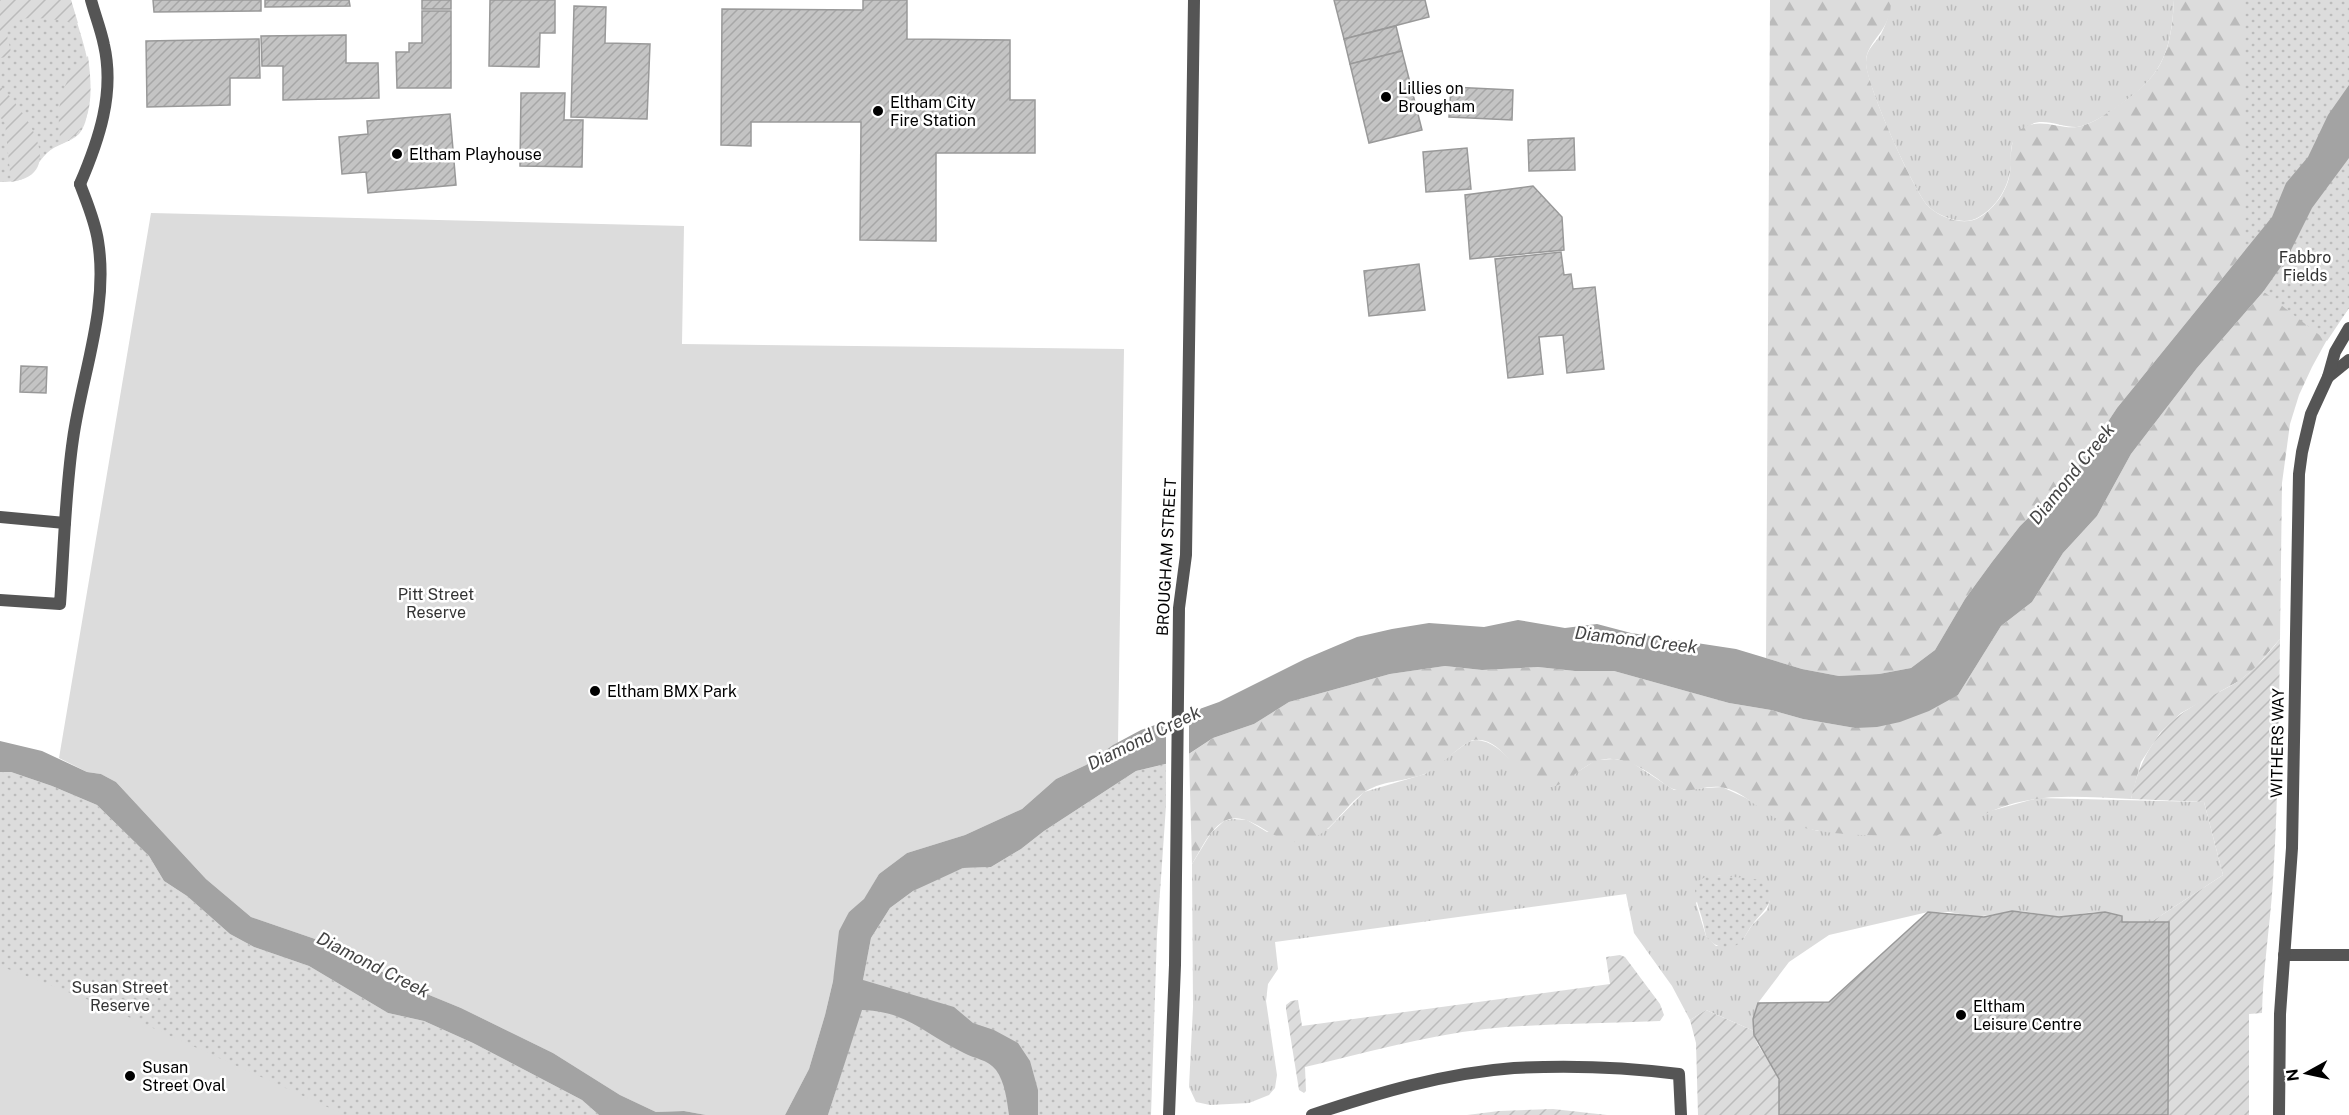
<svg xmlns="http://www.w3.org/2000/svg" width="2349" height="1115" viewBox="0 0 2349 1115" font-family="'Public Sans',sans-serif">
  <defs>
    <pattern id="grass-tufts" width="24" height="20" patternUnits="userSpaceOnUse" patternTransform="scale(1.5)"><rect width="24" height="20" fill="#dcdcdc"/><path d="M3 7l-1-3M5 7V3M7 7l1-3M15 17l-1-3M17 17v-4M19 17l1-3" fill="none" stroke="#bbb"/></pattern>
    <pattern id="forest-firs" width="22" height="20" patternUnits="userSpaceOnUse" patternTransform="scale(1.5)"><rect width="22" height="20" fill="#dcdcdc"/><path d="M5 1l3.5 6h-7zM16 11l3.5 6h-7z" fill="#bbb"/></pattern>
    <pattern id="park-dots" width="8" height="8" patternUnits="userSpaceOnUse" patternTransform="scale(1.5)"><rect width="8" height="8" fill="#dcdcdc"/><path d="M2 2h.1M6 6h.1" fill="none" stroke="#bbb" stroke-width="1.8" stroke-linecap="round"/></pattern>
    <pattern id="garden-furrows" width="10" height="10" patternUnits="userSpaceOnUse" patternTransform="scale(1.5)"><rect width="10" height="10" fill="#dcdcdc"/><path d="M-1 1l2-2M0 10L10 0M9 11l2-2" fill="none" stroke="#bbb"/></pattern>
    <pattern id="building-hatch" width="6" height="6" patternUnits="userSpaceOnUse" patternTransform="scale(1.5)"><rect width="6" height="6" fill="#c4c4c4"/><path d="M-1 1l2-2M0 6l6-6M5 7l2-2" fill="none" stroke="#a7a7a7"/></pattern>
  </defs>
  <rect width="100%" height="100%" fill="#fff"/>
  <g fill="url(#grass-tufts)" fill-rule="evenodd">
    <path d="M1891,0H2174C2171,55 2161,78 2114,109C2103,116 2090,125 2077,127C2063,128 2041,116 2029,126C2024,129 2016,137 2013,142C2010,148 2011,158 2011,165C2009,186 1998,206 1979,217C1965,226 1941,218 1929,207C1914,192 1865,82 1866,62C1866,49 1875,44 1881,34C1886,25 1891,10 1891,0Z"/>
    <path d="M1475,740C1506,741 1516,778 1544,787L1562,782L1596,760L1614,759L1631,762L1674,790L1722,787L1746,798L1781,820L1818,831L1994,810L2038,798L2204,802L2223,875L2151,922H2122V916L2105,912H2094L2059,917L2021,911L1974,917L1950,912H1928L1829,935L1789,962L1758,1003L1753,1019L1754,1031L1706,1010L1690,1020L1672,986L1634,933L1626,894L1275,942L1278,969L1268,984L1266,1001L1277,1075L1275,1088L1269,1095L1249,1103L1210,1105L1196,1102L1189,1087L1193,1007L1192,864L1211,833L1224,821L1232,819L1247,820L1267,832L1328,829L1364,792L1425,774L1468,742ZM1717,875L1732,879H1754L1767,888L1770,900L1767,910L1752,925L1744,938L1733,946H1716L1706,936L1696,903Z"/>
  </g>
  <g fill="url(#forest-firs)">
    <path d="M1770,0H1891C1892,31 1867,40 1866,61C1865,82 1914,192 1929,207C1941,218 1965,227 1980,217C1995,208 2007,191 2010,173C2012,159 2008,141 2020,130C2039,116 2057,129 2077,127C2090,125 2103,116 2113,109C2161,78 2171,56 2174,0H2349L2272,217L2117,408L2074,473L2020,526L1992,562L1965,599L1935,650L1911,668L1879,674L1839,676L1802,669L1766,658Z"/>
    <path d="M2263,292L2349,308L2329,336L2312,367L2299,395L2290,424L2282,483L2280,639L2255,668L2239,681L2181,713L2160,733L2141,762L2131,799C2093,798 2053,793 2015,803C1993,809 1972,820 1951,829C1945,831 1938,836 1932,837C1919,840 1902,837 1889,836C1853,835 1813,834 1780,820C1760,812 1746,793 1725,788C1708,783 1689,795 1673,789C1667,787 1661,781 1655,777C1642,768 1629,760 1612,759C1583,756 1566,793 1541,787C1514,780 1505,737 1474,740C1464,741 1440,767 1427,773C1407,782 1379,780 1362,794C1342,809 1331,834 1306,841C1270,851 1244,792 1211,833C1204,842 1198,854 1192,864L1189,754L1213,738L1254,724L1289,702L1390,674L1445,666L1482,670L1538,667L1575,671H1614L1729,703L1771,710L1803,719L1855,728L1958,695L2001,626L2032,602L2063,553L2097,516L2131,454L2197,368Z"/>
  </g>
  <g fill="url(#park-dots)">
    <path d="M0,0H71C80,38 96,67 88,108C87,117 85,127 79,134C70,143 56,144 47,153C28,173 33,182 0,182Z"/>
    <polygon points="2243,0 2349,0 2349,308 2327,341 2245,277"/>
    <polygon points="1166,764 1166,806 1157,935 1151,1115 828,1115 861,1010 863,980 871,938 890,908 913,891 935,879 963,868 991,867 1021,849 1044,831 1136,771"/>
    <polygon points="0,772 11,772 52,786 97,805 149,856 164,881 187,896 230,934 254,947 309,966 388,1013 424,1021 473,1043 582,1100 599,1115 0,1115"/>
    <path d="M1717,875C1725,877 1755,878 1758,880C1785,896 1762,911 1752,925C1748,930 1746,936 1742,941C1731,952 1714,948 1706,936C1704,928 1703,920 1700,912C1694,892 1688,878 1717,875Z"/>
  </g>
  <g fill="url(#garden-furrows)">
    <path d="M0,0H71L78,23C64,22 12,9 7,30C6,37 10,45 11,53L7,57L0,58Z"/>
    <path d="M88,56C92,88 96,130 61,144C55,109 60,79 88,56Z"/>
    <path d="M0,86C23,108 71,174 11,182L5,123L0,117Z"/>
    <path d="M2280,639C2279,720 2278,801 2273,881C2270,926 2263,969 2262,1013L2249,1014V1115H2168L2169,922H2151L2223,875L2204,802L2131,799C2139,760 2157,727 2193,706C2207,697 2223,691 2237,682C2255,670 2267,655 2280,639Z"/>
    <path d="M1620,955L1625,957L1660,1004L1664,1015L1660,1021C1602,1024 1543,1023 1485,1029C1424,1036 1364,1053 1305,1067L1306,1091L1304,1093L1299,1090L1286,1009V1005L1291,1001L1298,1000L1302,1026L1610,984L1606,957Z"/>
    <path d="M1706,1010L1754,1031C1755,1048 1770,1058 1776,1073C1782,1085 1779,1102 1779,1115H1698L1696,1043L1690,1020Z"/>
    <polygon points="1553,1109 1607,1115 1467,1115 1499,1111"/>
  </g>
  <g fill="#dcdcdc">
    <polygon points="151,213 684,226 682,344 1124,349 1118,743 1086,765 1056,779 1022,809 965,835 907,853 879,874 864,900 849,912 825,1015 809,1069 785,1115 706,1115 684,1111 656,1112 620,1095 553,1053 461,1008 400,983 376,968 318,940 251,917 206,879 116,782 101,774 87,772 59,758"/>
    <polygon points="0,966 102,1005 345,1115 0,1115"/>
  </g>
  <g fill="#a3a3a3">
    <path d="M2349,85V158L2312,208L2287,258L2263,292L2197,368L2131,454L2097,516L2063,553L2032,602L2001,626L1958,695L1929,711L1900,722L1877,727L1855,728L1803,719L1771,710L1729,703L1614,671H1575L1538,667L1482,670L1445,666L1390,674L1289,702L1254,724L1213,738L1178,761L1136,771L1044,831L1021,849L991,867L963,868L913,891L890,908L871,938L863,980L954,1007L973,1023L994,1030L1018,1043L1030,1061L1038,1090V1115H1009C1007,1101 1005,1082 996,1070C987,1059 975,1059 964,1053C926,1035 907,1011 862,1010L828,1115H785L809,1069L825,1015L833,981L839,931L849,912L864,899L879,874L907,853L965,835L1022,809L1056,779L1086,765L1113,745L1141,730L1219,702L1305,659L1357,637L1392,629L1429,623L1484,627L1518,620L1565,628L1597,624L1631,633L1736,649L1802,669L1839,676L1879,674L1911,668L1935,650L1965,599L1992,562L2020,526L2074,473L2117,408L2272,217L2286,183L2308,157L2328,115Z"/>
    <polygon points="0,741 42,751 87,772 101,774 116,782 206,879 251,917 318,940 376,968 400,983 461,1008 553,1053 620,1095 656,1112 684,1111 706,1115 599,1115 582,1100 473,1043 424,1021 388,1013 309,966 254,947 230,934 187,896 164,881 149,856 97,805 52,786 11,772 0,772"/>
  </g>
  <polygon fill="#fff" points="1189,709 1189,757 1179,763 1166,767 1166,718"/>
  <g fill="url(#building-hatch)" stroke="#999" stroke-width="1.5">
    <polygon points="153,0 261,0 261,11 154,12"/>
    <polygon points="265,0 349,0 350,6 265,7"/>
    <rect x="422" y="0" width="29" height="9"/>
    <polygon points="490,0 555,0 555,33 540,33 539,67 489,66"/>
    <polygon points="863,0 907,0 907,39 1010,40 1010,100 1035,100 1035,153 936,153 936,241 860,240 861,122 751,122 751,146 721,145 722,9 863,10"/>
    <polygon points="1334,0 1425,0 1429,17 1344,39"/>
    <polygon points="574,6 606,7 605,43 650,44 647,119 571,117"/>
    <polygon points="422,11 451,11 451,88 397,88 396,52 409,52 409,43 422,43"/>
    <polygon points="1396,26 1402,51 1350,64 1344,39"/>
    <polygon points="346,35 346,63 378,63 379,98 283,100 283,66 262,66 261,36"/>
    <polygon points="259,39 260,78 230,78 230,105 147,107 146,41"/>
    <polygon points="1402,51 1422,130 1369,143 1350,64"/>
    <polygon points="1451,87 1513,90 1512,120 1449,117"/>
    <polygon points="521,93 565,93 564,120 583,120 582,167 520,166"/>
    <polygon points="450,114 456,185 368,193 366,172 342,174 339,137 368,134 367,121"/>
    <polygon points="1574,138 1575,170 1529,171 1528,140"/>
    <polygon points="1467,148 1471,189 1426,192 1423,152"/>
    <polygon points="1533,186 1562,217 1564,250 1470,259 1465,195"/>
    <polygon points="1561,252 1564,275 1571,274 1573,289 1595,287 1604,369 1567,373 1563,335 1539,337 1543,374 1508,378 1495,259"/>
    <polygon points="1419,264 1425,310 1369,316 1364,271"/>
    <polygon points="21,366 47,367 46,393 20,392"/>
    <polygon points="2012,911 2059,917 2105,912 2122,916 2122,922 2169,922 2168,1115 1779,1115 1779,1079 1754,1035 1753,1019 1758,1003 1829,1002 1928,912 1984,917"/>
  </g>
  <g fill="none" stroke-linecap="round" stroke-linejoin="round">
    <g stroke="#555" stroke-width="12">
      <polyline points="0,517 65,523"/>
      <path d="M0,600L60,604C64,549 65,494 73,439C82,374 109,308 98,241C95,221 87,203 80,184"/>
      <polyline points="2284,955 2349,955"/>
      <path d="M1312,1115C1377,1093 1445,1073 1514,1068C1569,1065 1624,1067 1679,1074L1681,1115"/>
    </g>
    <g stroke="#555" stroke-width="12">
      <path d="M80,184C99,140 115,93 104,45C101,30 95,15 91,0"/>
      <polyline points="2328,377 2349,360"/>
      <polyline points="1169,1115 1175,965 1179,608 1186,555 1194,0"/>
      <polyline points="2279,1115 2280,1014 2292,848 2299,474 2302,452 2311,414 2328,377 2335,352 2349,328"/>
    </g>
  </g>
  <g fill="#000" stroke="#fff" stroke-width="2">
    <circle cx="1386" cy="97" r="6"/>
    <circle cx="878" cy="111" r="6"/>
    <circle cx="397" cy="154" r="6"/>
    <circle cx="595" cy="691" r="6"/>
    <circle cx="1961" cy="1015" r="6"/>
    <circle cx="130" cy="1076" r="6"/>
  </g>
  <g text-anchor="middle" stroke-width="5" stroke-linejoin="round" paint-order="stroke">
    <g font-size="16" fill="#000" stroke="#fff" text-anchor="start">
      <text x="1398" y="94">Lillies on<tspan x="1398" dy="18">Brougham</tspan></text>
      <text x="890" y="108">Eltham City<tspan x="890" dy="18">Fire Station</tspan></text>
      <text x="409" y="160">Eltham Playhouse</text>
      <text x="607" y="697">Eltham BMX Park</text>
      <text x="1973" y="1012">Eltham<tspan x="1973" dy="18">Leisure Centre</tspan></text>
      <text x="142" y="1073">Susan<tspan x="142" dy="18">Street Oval</tspan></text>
    </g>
    <g font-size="16" fill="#333" stroke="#fff">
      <text x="2305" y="263">Fabbro<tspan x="2305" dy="18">Fields</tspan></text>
      <text x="436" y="600">Pitt Street<tspan x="436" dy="18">Reserve</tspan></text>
      <text x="120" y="993">Susan Street<tspan x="120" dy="18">Reserve</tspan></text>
    </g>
    <g font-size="16" fill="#000" stroke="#fff">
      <text transform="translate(1166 557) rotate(-87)" y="6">BROUGHAM STREET</text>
      <text transform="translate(2277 743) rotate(-89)" y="6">WITHERS WAY</text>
    </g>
    <g font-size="18" font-style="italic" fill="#444" stroke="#fff">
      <text transform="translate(2072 474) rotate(-51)" y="6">Diamond Creek</text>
      <text transform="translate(1636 640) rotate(7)" y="6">Diamond Creek</text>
      <text transform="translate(1144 738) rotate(-26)" y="6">Diamond Creek</text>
      <text transform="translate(373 965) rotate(27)" y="6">Diamond Creek</text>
    </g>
  </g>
  <g transform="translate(2307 1073) rotate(262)" stroke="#ffffff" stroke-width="4.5" paint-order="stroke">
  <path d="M0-4.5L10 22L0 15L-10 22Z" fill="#000000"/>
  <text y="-9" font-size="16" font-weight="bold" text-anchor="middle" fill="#000000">N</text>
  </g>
</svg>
